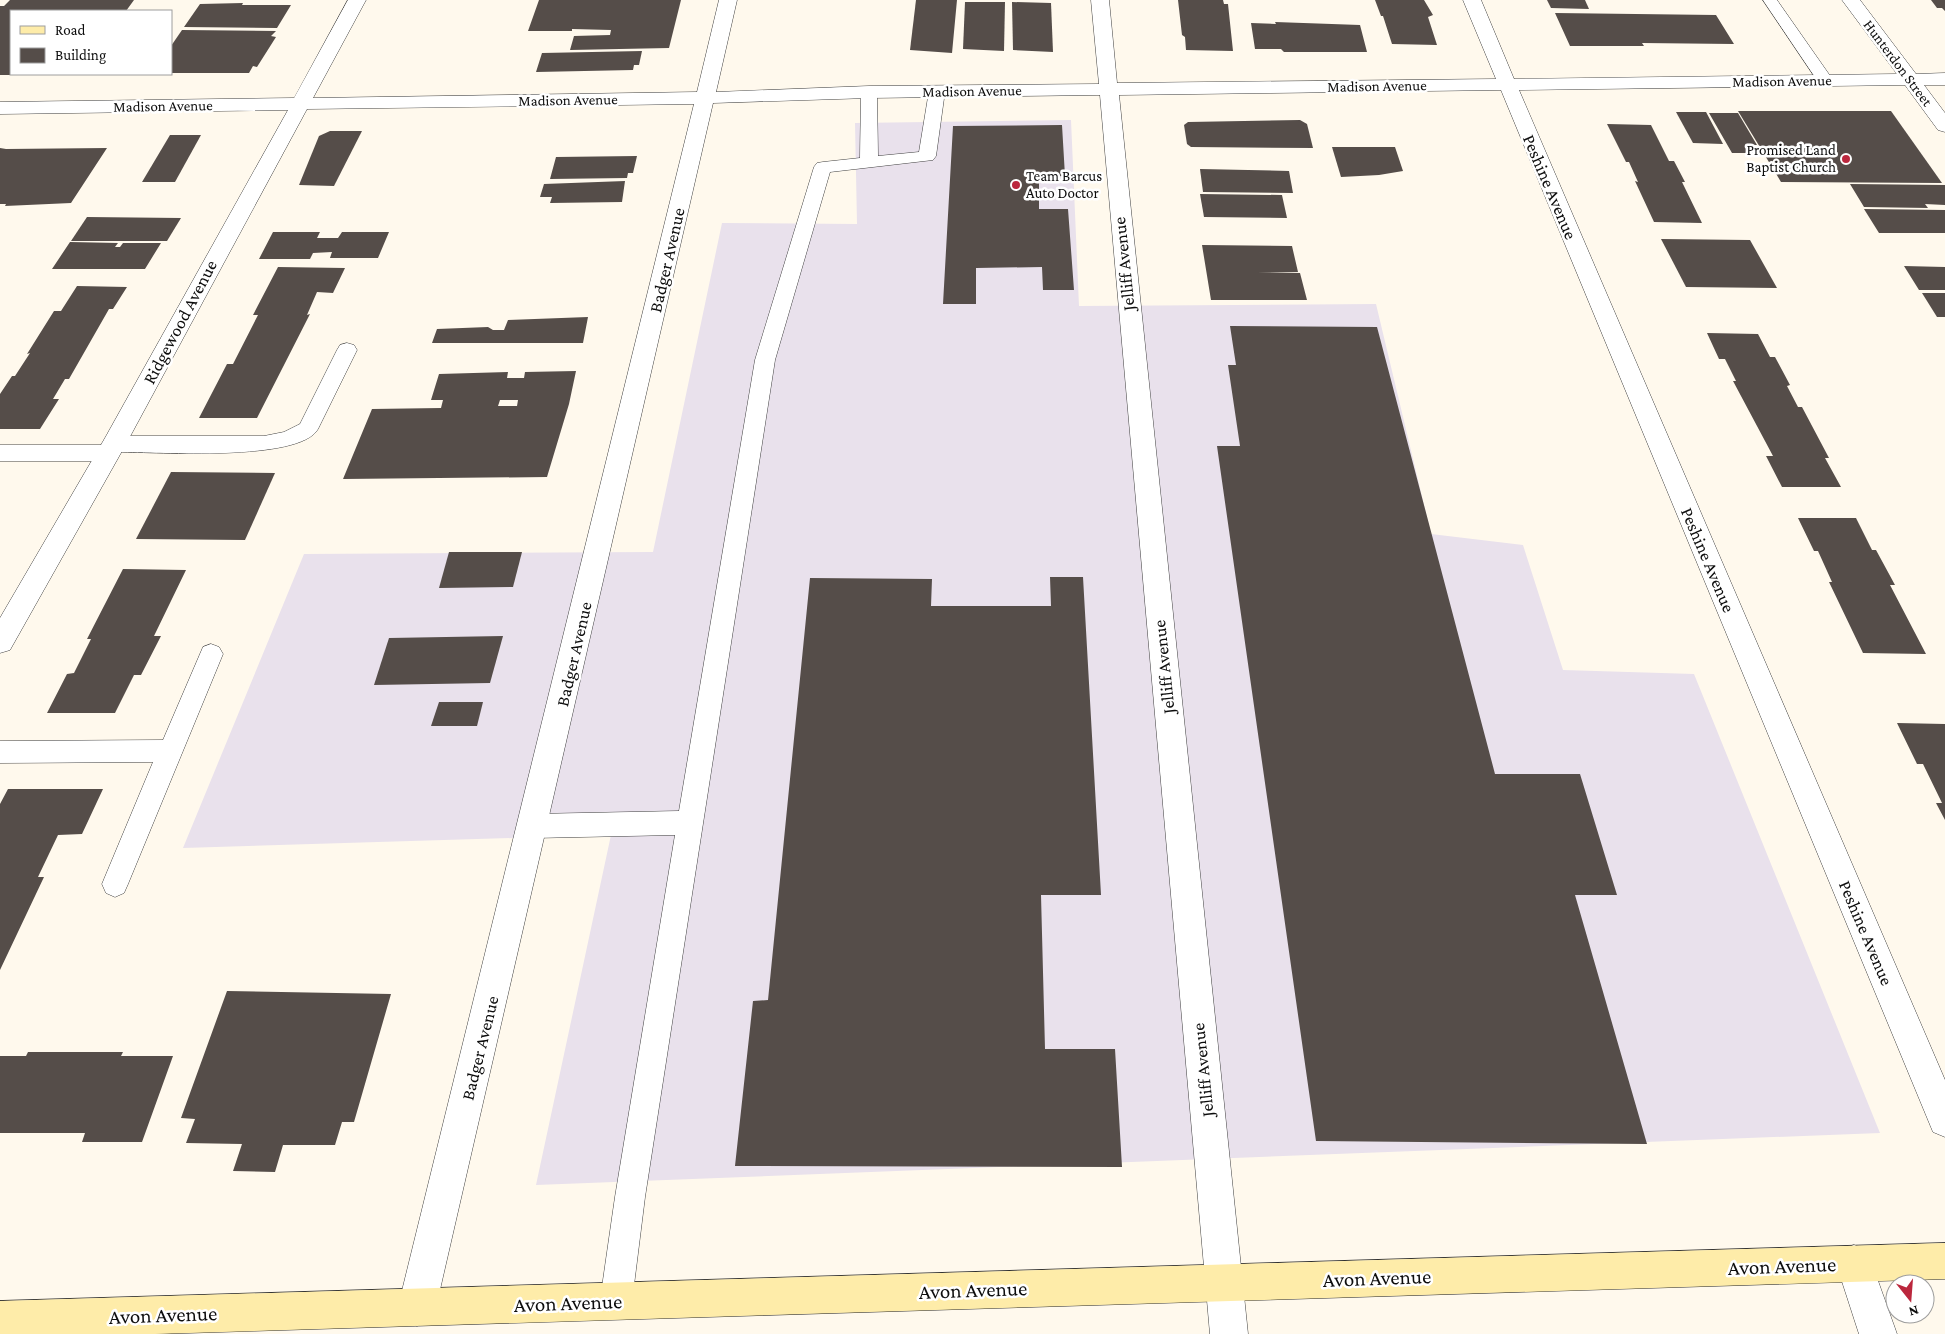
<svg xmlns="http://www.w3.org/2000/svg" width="1945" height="1334" viewBox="0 0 1945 1334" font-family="'Crimson Pro',serif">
  <rect width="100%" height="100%" fill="#fff9ed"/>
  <polygon fill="#e9e1ec" points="1071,120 1079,306 1376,304 1431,534 1523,545 1563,670 1694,674 1880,1133 536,1185 611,835 183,848 304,554 653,552 722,223 857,224 855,123"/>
  <g fill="#554d49" fill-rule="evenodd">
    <polygon points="10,0 134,0 126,11 11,11 11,75 0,75 0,6 4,6"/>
    <polygon points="539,0 681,0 669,48 570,50 574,36 610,35 611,30 572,29 572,31 528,31"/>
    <polygon points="916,0 957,0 952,53 910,50"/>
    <polygon points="1178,0 1223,0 1224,4 1228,4 1233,51 1186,50 1185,37 1182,35"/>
    <polygon points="1375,0 1424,0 1433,15 1428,17 1437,45 1392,44 1383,16 1381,16"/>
    <polygon points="1547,0 1585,0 1589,9 1551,8"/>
    <polygon points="1931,0 1945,0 1945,11 1942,8 1937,8"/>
    <polygon points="965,2 1005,2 1004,51 963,49"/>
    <polygon points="1012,2 1051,3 1053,52 1013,50"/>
    <polygon points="243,3 242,5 291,5 277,28 184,27 200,4"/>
    <polygon points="1555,13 1716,15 1734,44 1642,43 1644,46 1570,46"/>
    <polygon points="1275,22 1360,25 1367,52 1284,52 1281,49 1255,49 1251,23 1276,24"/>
    <polygon points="182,30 276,31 271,36 276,37 257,67 253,66 249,73 171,73 171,46"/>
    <polygon points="642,51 639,65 634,65 633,70 536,72 542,53"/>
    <polygon points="1738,111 1891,111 1942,183 1781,182"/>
    <polygon points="1676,112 1706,112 1723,144 1693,143"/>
    <polygon points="1709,113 1738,113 1757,145 1750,145 1755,153 1732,153"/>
    <polygon points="1300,120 1307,124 1313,148 1191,147 1187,144 1184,125 1188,122"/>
    <polygon points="1607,124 1651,125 1669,161 1674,161 1685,182 1682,182 1702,223 1654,222 1635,181 1638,182 1629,162 1626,162"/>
    <polygon points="1062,125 1065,176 1039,177 1039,209 1068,209 1074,290 1043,290 1042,267 976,268 976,304 943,304 953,126"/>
    <polygon points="330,131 362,131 334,186 299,185 319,136"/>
    <polygon points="170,135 201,135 175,182 142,182"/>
    <polygon points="1332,147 1395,147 1403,171 1379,175 1341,177"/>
    <polygon points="0,148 6,149 107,148 71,203 5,206 6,204 0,204"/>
    <polygon points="637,156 633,173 628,173 627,178 550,179 556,157"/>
    <polygon points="1200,169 1289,171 1293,193 1203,192"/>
    <polygon points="625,181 622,202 550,203 552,197 540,197 544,184"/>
    <polygon points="1850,184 1945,185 1945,205 1925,204 1928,208 1864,207"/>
    <polygon points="1200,194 1282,195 1287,218 1204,217"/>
    <polygon points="1864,209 1945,210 1945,233 1879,233"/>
    <polygon points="87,217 181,218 167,241 71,241"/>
    <polygon points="273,232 320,232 317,238 338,238 342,232 389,232 378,258 330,258 332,252 313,253 310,259 259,259"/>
    <polygon points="1661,239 1750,240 1777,288 1686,287"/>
    <polygon points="70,242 118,243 115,247 120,247 123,243 161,243 145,269 52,269"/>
    <polygon points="1202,245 1292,246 1298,272 1257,272 1300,273 1307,300 1211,300"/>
    <polygon points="1904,266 1945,267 1945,290 1919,290"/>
    <polygon points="278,267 345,268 333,293 317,292 307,315 310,314 257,418 199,418 227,364 233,364 258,315 253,315"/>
    <polygon points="77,286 127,287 113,309 109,309 69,379 65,379 53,399 59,399 40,429 0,429 0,394 12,376 15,376 30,353 27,354 54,311 61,311"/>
    <polygon points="1922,293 1945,293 1945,317 1937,317"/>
    <polygon points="588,317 583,343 432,343 437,329 488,327 493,330 504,330 508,320"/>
    <polygon points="1230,326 1377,327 1495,774 1580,774 1617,895 1575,895 1647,1144 1316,1141 1217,446 1240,446 1228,365 1236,365"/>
    <polygon points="1707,333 1758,334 1770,357 1775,357 1790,385 1787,386 1798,407 1802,407 1829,458 1825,458 1841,487 1782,487 1766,456 1773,456 1733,381 1736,381 1725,359 1719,359"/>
    <path d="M576,371L569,404L547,477L343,479L372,409L441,408L443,400H431L439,374L508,372L507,378H524L525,372ZM500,400H518L517,406H498Z"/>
    <polygon points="171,472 275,473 245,540 136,539"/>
    <polygon points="1798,518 1856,518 1872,550 1876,550 1895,585 1890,585 1926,654 1863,653 1829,582 1832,582 1818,551 1814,551"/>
    <polygon points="449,552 522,552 513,587 439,588"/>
    <polygon points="123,569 186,570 154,636 161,636 141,675 134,675 115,713 47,713 67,674 74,673 91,639 87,639"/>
    <polygon points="1050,577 1083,577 1101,895 1041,895 1045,1049 1115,1049 1122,1167 735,1166 753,1001 768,1000 810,578 932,579 931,606 1051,606"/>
    <polygon points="503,636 490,683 374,685 389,638"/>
    <polygon points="439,702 483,702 477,726 431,726"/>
    <polygon points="1897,723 1945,724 1945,820 1936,803 1942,803 1923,764 1917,764"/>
    <polygon points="8,789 103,789 82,834 58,835 38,877 44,877 0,970 0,804"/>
    <polygon points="227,991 391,994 354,1122 342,1122 335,1145 283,1145 275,1172 233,1171 242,1144 186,1143 195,1119 181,1118"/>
    <polygon points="28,1052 123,1052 121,1056 173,1056 142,1142 82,1142 85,1133 0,1133 0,1056 26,1056"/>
  </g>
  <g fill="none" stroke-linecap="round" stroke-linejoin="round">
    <g stroke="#404040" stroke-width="1">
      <g id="lane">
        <polygon points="1763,0 1777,0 1833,80 1831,83 1819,83"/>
        <polygon points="937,86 945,91 936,156 933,160 830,172 775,360 645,1197 632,1301 627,1312 616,1317 605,1312 600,1301 615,1197 675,835 533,838 524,835 520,826 524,817 533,814 679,811 755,360 814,167 817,163 823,162 860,158 861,92 869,87 877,92 878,156 919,152 929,91"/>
        <path d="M347,343L354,345L357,350L318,429C300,462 157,452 119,452L116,459L109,461H0V445H104L107,438L114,436H264L284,432L300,424L337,350L340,345Z"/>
        <polygon points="211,644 219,647 223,654 128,884 124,893 115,897 106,893 102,884 153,762 0,763 0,741 163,740 203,647"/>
      </g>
    </g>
    <g stroke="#404040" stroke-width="1">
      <g id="street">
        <polygon points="348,0 366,0 313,98 697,92 719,0 737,0 716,92 869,86 1099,84 1091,0 1109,0 1117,83 1496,79 1463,0 1481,0 1514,79 1897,74 1842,0 1860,0 1916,74 1945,73 1945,85 1924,85 1945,113 1945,132 1938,130 1905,85 1519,90 1945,1080 1945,1137 1933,1132 1501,90 1119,95 1248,1334 1210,1334 1100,95 869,98 713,103 436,1307 430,1320 417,1326 404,1320 398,1307 694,104 307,109 126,444 10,650 0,653 0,618 105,438 288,110 0,114 0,102 294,98"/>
        <polygon points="1854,1245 1867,1250 1897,1334 1859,1334 1836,1263 1841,1250"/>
      </g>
    </g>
    <g stroke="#2f2f2f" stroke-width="1">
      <polygon id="secondary" points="1945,1243 1945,1279 155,1334 0,1334 0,1301"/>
    </g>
    <use href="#lane" fill="#fff" fill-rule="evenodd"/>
    <use href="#street" fill="#fff" fill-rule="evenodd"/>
    <use href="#secondary" fill="#feeca9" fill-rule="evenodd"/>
  </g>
  <g fill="#bb273d" stroke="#fff" stroke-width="2">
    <circle cx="1846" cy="159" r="5"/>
    <circle cx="1016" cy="185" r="5"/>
  </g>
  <g text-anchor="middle" stroke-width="5" stroke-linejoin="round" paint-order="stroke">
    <g font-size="15" fill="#0d0d0d" stroke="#fff">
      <text transform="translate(1898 63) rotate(53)" y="5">Hunterdon Street</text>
      <text transform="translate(1782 81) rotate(-1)" y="5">Madison Avenue</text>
      <text transform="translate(1377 86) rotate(-1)" y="5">Madison Avenue</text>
      <text transform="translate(972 91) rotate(-1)" y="5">Madison Avenue</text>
      <text transform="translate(568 100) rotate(-1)" y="5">Madison Avenue</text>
      <text transform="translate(163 106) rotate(-1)" y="5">Madison Avenue</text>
    </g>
    <g font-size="15" fill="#0d0d0d" stroke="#fff" text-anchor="end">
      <text x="1836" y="155">Promised Land<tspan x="1836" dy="17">Baptist Church</tspan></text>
      <text x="1026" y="181" text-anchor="start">Team Barcus<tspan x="1026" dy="17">Auto Doctor</tspan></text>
    </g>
    <g font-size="18" fill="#0d0d0d" stroke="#fff">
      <text transform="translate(1550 187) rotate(67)" y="6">Peshine Avenue</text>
      <text transform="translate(667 260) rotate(-77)" y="6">Badger Avenue</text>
      <text transform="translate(1124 264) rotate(-96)" y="6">Jelliff Avenue</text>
      <text transform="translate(180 322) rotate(-62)" y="6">Ridgewood Avenue</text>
      <text transform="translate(1708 560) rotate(67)" y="6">Peshine Avenue</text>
      <text transform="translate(574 654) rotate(-77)" y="6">Badger Avenue</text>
      <text transform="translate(1164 667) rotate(-96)" y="6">Jelliff Avenue</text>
      <text transform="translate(1866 933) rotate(67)" y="6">Peshine Avenue</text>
      <text transform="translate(480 1048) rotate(-76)" y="6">Badger Avenue</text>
      <text transform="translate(1203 1070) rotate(-96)" y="6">Jelliff Avenue</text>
    </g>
    <g font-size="21" fill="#0d0d0d" stroke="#fff">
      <text transform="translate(1782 1266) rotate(-2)" y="7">Avon Avenue</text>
      <text transform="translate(1377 1278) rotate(-2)" y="7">Avon Avenue</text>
      <text transform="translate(973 1290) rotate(-2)" y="7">Avon Avenue</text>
      <text transform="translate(568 1303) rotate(-2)" y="7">Avon Avenue</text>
      <text transform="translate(163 1315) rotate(-2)" y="7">Avon Avenue</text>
    </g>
  </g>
  <rect x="10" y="10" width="162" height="65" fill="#ffffff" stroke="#9e9e9e"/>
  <rect x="20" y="26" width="25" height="8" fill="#feeca9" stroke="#9e9e9e"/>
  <text x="55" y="35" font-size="15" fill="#0d0d0d">Road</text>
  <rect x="20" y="48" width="25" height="15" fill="#554d49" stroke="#9e9e9e"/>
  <text x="55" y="60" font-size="15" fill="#0d0d0d">Building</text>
  <g transform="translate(1910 1299) rotate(163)"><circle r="24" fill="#ffffff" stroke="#9e9e9e"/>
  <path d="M0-4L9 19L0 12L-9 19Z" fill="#bb273d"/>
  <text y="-8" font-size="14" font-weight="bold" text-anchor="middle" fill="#0d0d0d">N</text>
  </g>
</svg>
